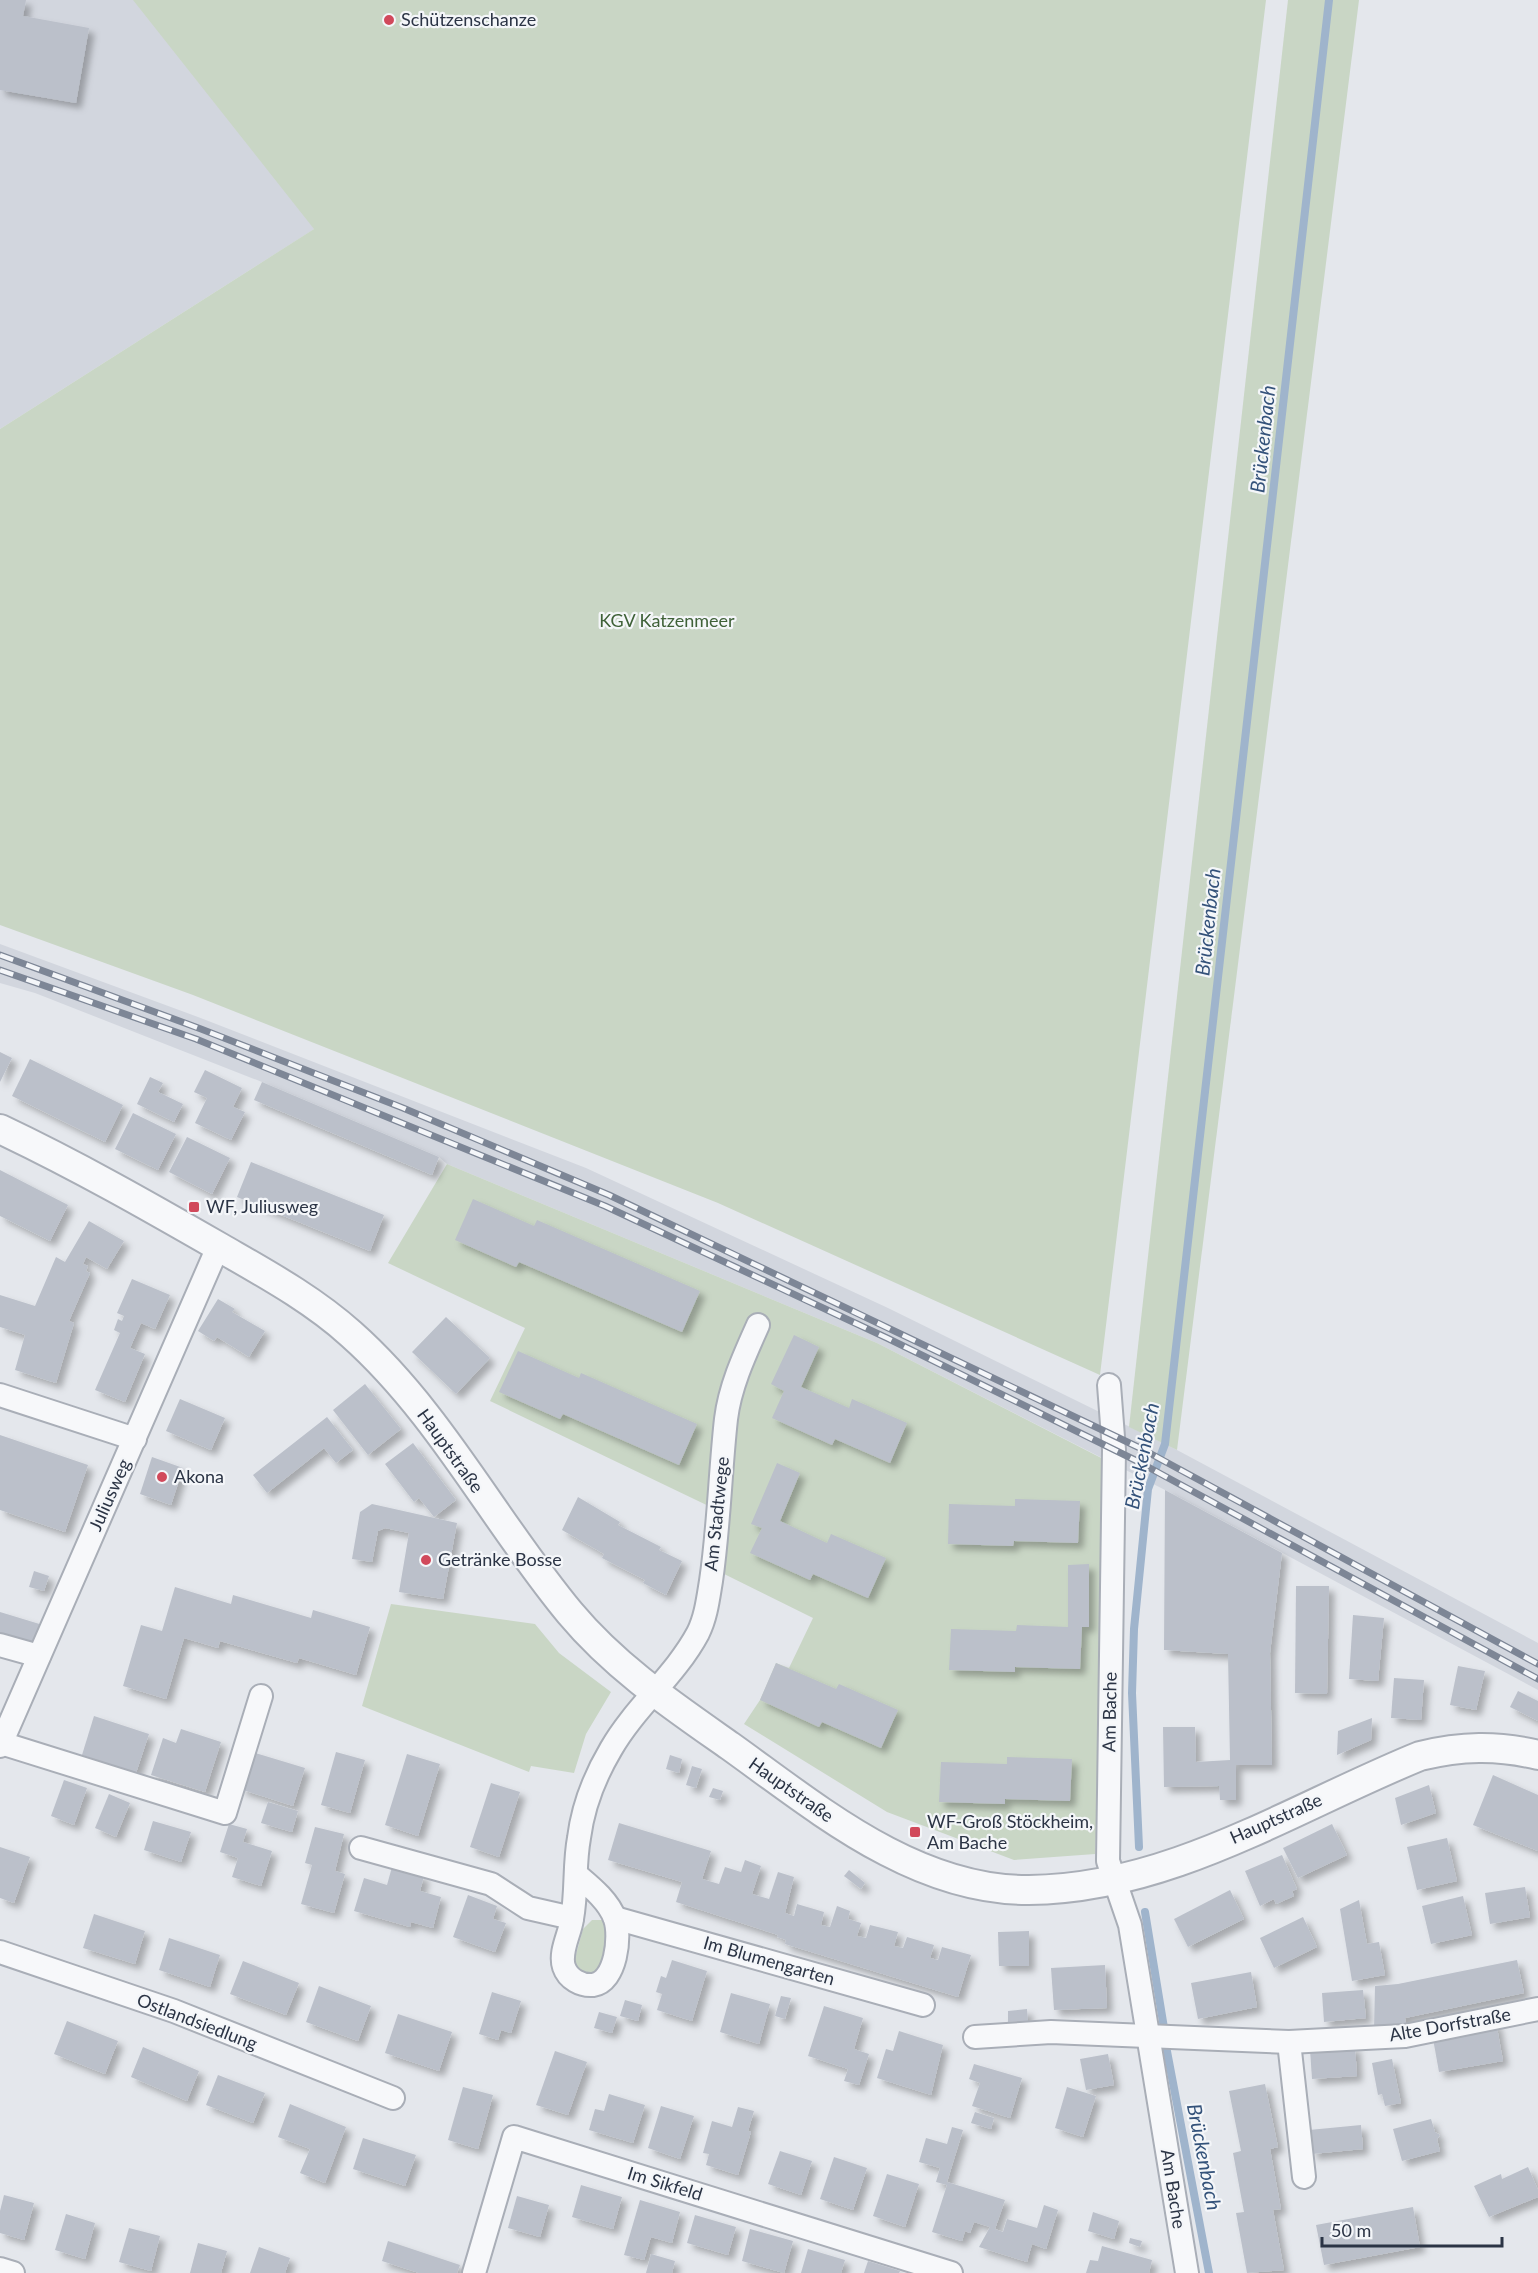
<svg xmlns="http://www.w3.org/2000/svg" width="1538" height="2273" viewBox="0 0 1538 2273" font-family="Lato,sans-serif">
  <defs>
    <filter id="shadow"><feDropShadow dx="5.5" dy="5.5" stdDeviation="3" flood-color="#0004"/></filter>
  </defs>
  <rect width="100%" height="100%" fill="#e4e7ec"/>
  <g fill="#d2d6de">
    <polygon points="0,0 665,0 663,7 0,429"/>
    <polygon points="0,944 198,1017 586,1168 888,1308 1177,1450 1538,1643 1538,1690 1165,1490 877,1343 447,1164 439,1157 262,1082 35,993 0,983"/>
  </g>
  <g fill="#c9d6c5">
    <polygon points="133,0 1266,0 1100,1375 718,1203 193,995 0,925 0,429 314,229"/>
    <polygon points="1288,0 1359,0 1177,1450 1129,1427"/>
    <polygon points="447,1164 877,1343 1113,1464 1095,1854 1014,1860 887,1812 744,1724 760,1700 776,1663 789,1668 813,1618 712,1568 719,1511 490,1401 525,1328 388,1263"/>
    <polygon points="391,1604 535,1624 559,1653 611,1692 586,1734 574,1773 531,1766 529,1772 362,1706"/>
    <polygon points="592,1920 602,1920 610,1924 601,1969 594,1975 579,1972 574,1962 583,1929"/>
  </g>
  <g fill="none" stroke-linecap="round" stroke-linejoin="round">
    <g stroke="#9fb4cc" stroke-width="8">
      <polyline points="1139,1847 1132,1693 1134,1629 1148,1489 1165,1444 1329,0"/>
      <polyline points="1145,1912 1164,2028"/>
      <polyline points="1166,2046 1209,2273"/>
    </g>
  </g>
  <g fill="#bbc0ca" filter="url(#shadow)">
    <polygon points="0,0 26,0 23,16 89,28 76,103 0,90"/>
    <polygon points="0,1052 12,1058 0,1082"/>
    <polygon points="30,1059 123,1105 105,1142 12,1096"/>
    <polygon points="205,1070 242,1088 233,1107 245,1112 231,1140 195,1123 207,1098 194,1092"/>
    <polygon points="150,1077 163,1083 158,1092 183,1104 174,1122 137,1104"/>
    <polygon points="262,1082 439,1157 432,1175 254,1100"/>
    <polygon points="133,1113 176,1134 158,1170 115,1149"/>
    <polygon points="187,1137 230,1158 212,1194 169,1172"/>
    <polygon points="251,1162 384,1215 370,1251 237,1197"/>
    <polygon points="0,1170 68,1205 50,1241 0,1216"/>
    <polygon points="473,1199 534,1226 537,1220 700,1291 682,1332 519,1262 516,1267 455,1240"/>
    <polygon points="89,1221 124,1241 107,1269 86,1257 83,1264 88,1266 86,1271 90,1273 69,1321 74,1323 56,1383 15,1370 25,1335 0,1327 0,1295 35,1306 56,1257 65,1262"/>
    <polygon points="132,1279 170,1295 155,1329 141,1323 130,1348 145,1354 125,1402 95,1390 120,1333 114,1330 118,1319 122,1321 124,1316 117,1313"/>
    <polygon points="218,1299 235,1309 232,1312 265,1331 249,1357 217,1337 214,1341 198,1331"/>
    <polygon points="446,1317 490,1358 456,1394 412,1352"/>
    <polygon points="794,1335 819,1347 801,1387 849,1408 852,1399 907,1423 890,1463 835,1439 832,1445 772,1418 784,1391 771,1384"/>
    <polygon points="518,1351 579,1378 581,1373 697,1424 679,1465 563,1414 560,1419 499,1392"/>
    <polygon points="365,1384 401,1429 368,1455 333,1410"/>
    <polygon points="180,1399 225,1418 211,1450 166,1431"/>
    <polygon points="327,1417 353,1450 336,1463 324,1448 267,1493 253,1475"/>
    <polygon points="0,1435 88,1465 65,1532 0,1510"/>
    <polygon points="413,1443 456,1500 434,1517 419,1498 414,1502 385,1464"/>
    <polygon points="152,1457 183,1468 171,1505 140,1494"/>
    <polygon points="777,1463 800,1473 780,1521 827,1543 831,1534 886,1558 868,1598 813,1574 810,1580 750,1553 762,1528 751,1524"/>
    <polygon points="1165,1490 1282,1553 1270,1653 1272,1765 1236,1765 1236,1800 1220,1800 1219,1786 1164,1787 1163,1727 1195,1727 1196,1762 1230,1760 1228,1654 1164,1650"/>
    <polygon points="578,1497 620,1522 618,1525 661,1547 659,1550 682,1561 666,1595 643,1583 645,1580 602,1558 604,1554 562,1530"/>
    <polygon points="1015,1499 1080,1501 1078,1543 1014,1541 1013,1546 948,1544 949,1504 1015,1506"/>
    <polygon points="372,1504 457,1523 443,1599 399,1592 409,1533 385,1528 378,1531 372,1562 352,1559 360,1512"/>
    <polygon points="1089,1564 1089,1627 1082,1627 1080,1669 1015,1667 1015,1672 949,1670 951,1629 1016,1631 1017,1625 1068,1627 1068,1565"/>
    <polygon points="34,1571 49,1576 44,1591 29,1587"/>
    <polygon points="1296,1586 1329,1586 1327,1694 1295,1693"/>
    <polygon points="175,1587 231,1604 233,1595 311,1618 313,1610 370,1627 356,1675 299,1658 297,1663 220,1641 218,1648 184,1638 166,1699 123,1686 141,1625 162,1631"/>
    <polygon points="0,1612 46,1626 37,1653 0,1641"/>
    <polygon points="1353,1615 1384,1618 1378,1681 1349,1679"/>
    <polygon points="776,1663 836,1689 839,1684 898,1710 881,1748 822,1722 819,1727 760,1700"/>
    <polygon points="1458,1666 1485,1671 1476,1710 1450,1705"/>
    <polygon points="1394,1678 1424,1680 1421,1720 1391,1718"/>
    <polygon points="1518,1691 1538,1701 1538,1721 1510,1707"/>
    <polygon points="94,1716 149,1734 136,1773 82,1755"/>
    <polygon points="1372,1718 1371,1740 1337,1755 1338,1731"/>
    <polygon points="181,1729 221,1742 205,1792 151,1775 163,1738 176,1743"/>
    <polygon points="252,1752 305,1768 293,1806 240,1789"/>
    <polygon points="336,1752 365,1760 350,1813 321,1805"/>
    <polygon points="407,1754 440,1764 418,1836 385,1825"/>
    <polygon points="670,1755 682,1759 679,1773 666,1769"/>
    <polygon points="1007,1757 1072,1759 1070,1801 1005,1799 1005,1804 939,1802 941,1762 1007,1764"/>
    <polygon points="692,1766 702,1769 696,1788 686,1785"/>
    <polygon points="1493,1775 1538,1795 1538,1851 1473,1825"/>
    <polygon points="64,1780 87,1788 74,1825 51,1816"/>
    <polygon points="491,1783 520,1792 499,1857 470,1847"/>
    <polygon points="1429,1785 1436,1813 1401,1825 1395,1798"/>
    <polygon points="713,1788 723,1791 720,1800 709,1797"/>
    <polygon points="109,1794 130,1803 116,1837 95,1828"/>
    <polygon points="268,1802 298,1811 292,1832 261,1823"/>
    <polygon points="153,1821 191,1832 181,1862 144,1850"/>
    <polygon points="619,1823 711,1851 702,1879 719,1884 725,1867 741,1872 745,1860 761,1866 752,1894 769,1899 778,1872 794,1877 785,1913 794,1916 797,1904 824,1912 821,1925 830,1927 837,1906 850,1911 848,1919 861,1923 857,1936 866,1938 870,1925 898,1932 894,1946 903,1948 907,1937 934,1945 930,1958 938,1960 942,1947 971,1955 958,1997 785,1944 786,1940 777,1937 778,1935 676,1902 682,1882 608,1860"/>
    <polygon points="229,1824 247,1829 243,1842 272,1851 261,1886 232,1877 238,1858 220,1852"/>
    <polygon points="1332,1824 1347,1855 1298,1878 1283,1848"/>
    <polygon points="315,1827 344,1834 335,1871 345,1874 334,1913 301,1904 312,1865 305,1863"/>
    <polygon points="1447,1838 1457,1881 1417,1890 1407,1847"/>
    <polygon points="0,1847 30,1857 14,1903 0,1898"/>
    <polygon points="1282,1855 1297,1889 1292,1891 1294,1896 1276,1904 1274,1899 1260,1906 1245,1871"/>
    <polygon points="392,1867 424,1876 420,1891 441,1897 433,1928 411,1922 410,1927 354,1911 364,1878 387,1885"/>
    <polygon points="849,1870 865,1883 861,1889 844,1876"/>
    <polygon points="1525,1887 1530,1917 1490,1924 1485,1893"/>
    <polygon points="1230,1890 1244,1919 1188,1947 1174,1919"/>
    <polygon points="468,1895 497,1906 493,1919 506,1923 495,1952 453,1937"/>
    <polygon points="1463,1896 1472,1935 1431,1944 1422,1906"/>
    <polygon points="1359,1900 1367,1944 1379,1942 1385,1975 1352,1981 1340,1909"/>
    <polygon points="94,1914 145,1931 135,1964 83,1948"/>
    <polygon points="1303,1917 1317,1947 1274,1968 1260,1938"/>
    <polygon points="1029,1931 1029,1966 999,1966 998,1932"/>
    <polygon points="169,1938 220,1955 210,1987 159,1970"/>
    <polygon points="672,1960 707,1971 692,2021 657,2010 662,1994 656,1992 661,1976 666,1978"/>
    <polygon points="1517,1960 1524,1993 1405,2018 1406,2024 1374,2029 1375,1986 1398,1984"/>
    <polygon points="243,1961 299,1983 286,2015 230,1994"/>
    <polygon points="1105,1965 1107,2008 1054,2010 1051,1968"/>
    <polygon points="1251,1972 1257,2007 1198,2019 1191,1983"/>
    <polygon points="319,1986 371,2006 358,2041 306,2022"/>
    <polygon points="1363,1990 1366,2018 1324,2022 1322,1993"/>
    <polygon points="492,1992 521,2001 511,2033 501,2030 498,2040 479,2034"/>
    <polygon points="731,1993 770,2004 759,2044 720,2032"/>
    <polygon points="781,1996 791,1998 785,2019 775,2016"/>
    <polygon points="625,2000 642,2005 638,2021 620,2016"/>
    <polygon points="824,2006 863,2018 854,2049 869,2054 859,2085 844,2081 848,2069 808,2056"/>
    <polygon points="1027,2009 1028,2021 1008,2022 1008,2011"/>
    <polygon points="599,2012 617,2017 612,2033 594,2028"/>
    <polygon points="398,2014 452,2032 439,2071 385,2053"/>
    <polygon points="67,2021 118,2041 105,2074 54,2054"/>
    <polygon points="1496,2022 1503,2061 1439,2072 1432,2033"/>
    <polygon points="899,2031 943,2045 931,2095 877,2078 886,2049 893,2051"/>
    <polygon points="1355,2046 1357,2076 1312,2079 1310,2049"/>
    <polygon points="143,2047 199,2071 187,2101 131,2077"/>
    <polygon points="555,2051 587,2062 568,2115 536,2105"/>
    <polygon points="1108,2054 1114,2085 1086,2090 1080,2059"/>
    <polygon points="1392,2059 1401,2103 1385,2106 1382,2094 1378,2095 1372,2063"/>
    <polygon points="974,2064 1022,2078 1010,2118 972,2106 980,2083 969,2079"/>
    <polygon points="218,2075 265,2093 253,2123 206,2105"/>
    <polygon points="1265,2084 1278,2147 1270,2149 1281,2209 1273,2210 1284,2270 1247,2273 1236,2213 1244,2212 1233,2153 1241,2151 1229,2091"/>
    <polygon points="463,2087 493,2095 478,2149 448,2140"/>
    <polygon points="1067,2087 1096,2096 1083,2137 1055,2128"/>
    <polygon points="609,2094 645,2105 633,2143 589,2130 595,2109 604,2111"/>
    <polygon points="290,2104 346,2127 325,2183 300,2173 310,2149 278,2137"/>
    <polygon points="661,2106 694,2116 680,2159 648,2148"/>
    <polygon points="738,2107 754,2111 748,2131 751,2132 738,2175 706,2165 709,2154 703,2153 712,2121 732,2127"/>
    <polygon points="975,2112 994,2118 991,2129 971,2123"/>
    <polygon points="1431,2119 1435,2132 1440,2135 1437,2139 1440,2151 1402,2161 1393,2129"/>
    <polygon points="1361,2125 1363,2149 1312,2154 1309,2130"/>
    <polygon points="952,2127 963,2130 947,2182 1005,2200 995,2229 1003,2232 1007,2219 1037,2228 1044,2205 1058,2210 1046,2249 1032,2244 1027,2262 979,2247 990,2227 974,2222 970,2233 965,2231 962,2241 932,2232 947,2185 936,2182 940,2168 919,2162 926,2138 947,2144"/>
    <polygon points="363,2138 416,2155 405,2186 353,2169"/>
    <polygon points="780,2151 812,2161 801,2195 768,2184"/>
    <polygon points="834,2157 867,2168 853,2210 820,2199"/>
    <polygon points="1528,2167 1538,2190 1538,2197 1489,2217 1474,2186 1501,2174 1502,2179"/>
    <polygon points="887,2174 919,2184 905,2227 873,2216"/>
    <polygon points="581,2185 622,2197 613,2229 572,2217"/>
    <polygon points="4,2195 34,2203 24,2240 0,2233 0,2211"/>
    <polygon points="517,2196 549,2205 540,2237 508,2228"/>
    <polygon points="640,2200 680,2212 672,2243 651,2237 644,2260 624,2255"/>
    <polygon points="1413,2207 1420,2247 1324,2265 1316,2225"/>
    <polygon points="1093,2212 1119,2221 1114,2239 1088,2231"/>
    <polygon points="66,2214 95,2223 85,2259 55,2250"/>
    <polygon points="695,2215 736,2227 728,2255 687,2243"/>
    <polygon points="129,2228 160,2236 151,2271 119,2262"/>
    <polygon points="750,2229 793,2241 784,2273 742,2261"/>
    <polygon points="1130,2238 1142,2241 1140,2247 1129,2243"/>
    <polygon points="388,2241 460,2265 457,2273 419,2273 382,2261"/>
    <polygon points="198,2243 227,2251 221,2273 190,2273"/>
    <polygon points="1102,2246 1152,2260 1149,2273 1086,2273 1090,2260 1098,2261"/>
    <polygon points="259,2247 290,2258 285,2273 250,2273"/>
    <polygon points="808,2249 845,2260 841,2273 801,2273"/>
    <polygon points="651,2254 675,2261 672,2273 646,2273"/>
    <polygon points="868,2261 900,2271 899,2273 864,2273"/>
  </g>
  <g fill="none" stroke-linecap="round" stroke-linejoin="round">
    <g stroke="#a9aeb7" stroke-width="26">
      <g id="minor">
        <polyline points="1109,1385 1114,1450 1108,1861 1130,1925 1187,2273"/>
        <polyline points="0,1395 135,1439"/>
        <polyline points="0,1645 39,1656"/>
        <polyline points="1,1743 225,1813 261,1696"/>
        <polyline points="0,1746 218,1247"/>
        <polyline points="361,1848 491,1884 528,1908 572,1918"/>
        <path d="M577,1875C590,1886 609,1901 615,1919C621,1936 616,1982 593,1985C581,1986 568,1979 564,1967C559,1952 570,1934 572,1919C577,1892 574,1864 579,1838C583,1806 595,1776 611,1749C635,1707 675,1676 698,1633C706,1617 708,1599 711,1581C719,1527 720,1473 726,1419C730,1386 745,1354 758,1325"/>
        <polyline points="615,1918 923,2005"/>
        <polyline points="0,1952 174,2011 393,2098"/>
        <polyline points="975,2037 1051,2032 1289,2042 1365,2038 1405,2036 1538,2009"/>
        <polyline points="1289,2042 1304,2177"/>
        <polyline points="0,2269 13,2273"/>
        <polyline points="474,2273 514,2137 951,2273"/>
      </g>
    </g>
    <g stroke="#a9aeb7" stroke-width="32">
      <path id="tertiary" d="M0,1129C76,1165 148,1206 221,1248C266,1274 312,1299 351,1334C440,1413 495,1523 570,1613C615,1667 673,1706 730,1746C818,1809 915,1891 1029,1890C1170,1889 1294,1807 1420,1756C1461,1746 1497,1745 1538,1755"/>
    </g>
    <use href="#minor" stroke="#f7f8fa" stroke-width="22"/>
    <use href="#tertiary" stroke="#f7f8fa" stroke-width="28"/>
    <g stroke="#7d8696" stroke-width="7">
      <g id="rail">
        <polyline points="0,955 201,1029 403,1108 609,1195 1142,1449 1538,1664"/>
        <polyline points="0,970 196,1039 605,1206 887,1338 1137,1461 1538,1679"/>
      </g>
    </g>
    <use href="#rail" stroke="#f4f6f9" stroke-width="4.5" stroke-dasharray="14" stroke-linecap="butt"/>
  </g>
  <g fill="#d1495b" stroke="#f4f6f9" stroke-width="2">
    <circle cx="389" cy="20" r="6"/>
    <rect x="188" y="1201" width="12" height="12" rx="3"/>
    <circle cx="162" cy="1477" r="6"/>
    <circle cx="426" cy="1560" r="6"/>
    <rect x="909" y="1826" width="12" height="12" rx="3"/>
  </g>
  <g text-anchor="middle" stroke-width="4.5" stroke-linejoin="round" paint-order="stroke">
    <g font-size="18" fill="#2b3445" stroke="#f4f6f9" text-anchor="start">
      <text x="401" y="26">Schützenschanze</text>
      <text x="206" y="1213">WF, Juliusweg</text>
      <text x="174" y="1483">Akona</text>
      <text x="438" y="1566">Getränke Bosse</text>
      <text x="927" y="1828">WF-Groß Stöckheim,<tspan x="927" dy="21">Am Bache</tspan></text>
    </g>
    <g font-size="18" fill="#3f6138" stroke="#f4f6f9">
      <text x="667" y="627">KGV Katzenmeer</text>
    </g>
    <g font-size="18" fill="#2b3445" stroke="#f4f6f9">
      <text transform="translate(450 1451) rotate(54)" y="6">Hauptstraße</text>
      <text transform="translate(110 1495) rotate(-66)" y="6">Juliusweg</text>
      <text transform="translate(717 1514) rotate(-84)" y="6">Am Stadtwege</text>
      <text transform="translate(1110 1712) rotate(-89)" y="6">Am Bache</text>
      <text transform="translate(791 1790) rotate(35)" y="6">Hauptstraße</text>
      <text transform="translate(1276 1819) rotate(-24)" y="6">Hauptstraße</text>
      <text transform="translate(769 1961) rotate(16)" y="6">Im Blumengarten</text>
      <text transform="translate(197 2022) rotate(21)" y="6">Ostlandsiedlung</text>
      <text transform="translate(1450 2025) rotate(-10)" y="6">Alte Dorfstraße</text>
      <text transform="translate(665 2184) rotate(17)" y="6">Im Sikfeld</text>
      <text transform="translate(1173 2189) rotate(81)" y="6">Am Bache</text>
    </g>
    <g font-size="20" font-style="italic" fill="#34527a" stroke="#f4f6f9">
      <text transform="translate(1263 439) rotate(-84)" y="7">Brückenbach</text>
      <text transform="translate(1208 922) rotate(-84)" y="7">Brückenbach</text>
      <text transform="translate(1142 1456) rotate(-79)" y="7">Brückenbach</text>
      <text transform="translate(1204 2157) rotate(79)" y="7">Brückenbach</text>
    </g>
  </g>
  <path d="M1322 2237v9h180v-9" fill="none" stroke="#2b3445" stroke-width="3"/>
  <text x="1331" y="2237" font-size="18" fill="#2b3445" stroke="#f4f6f9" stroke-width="4.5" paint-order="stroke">50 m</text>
</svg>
